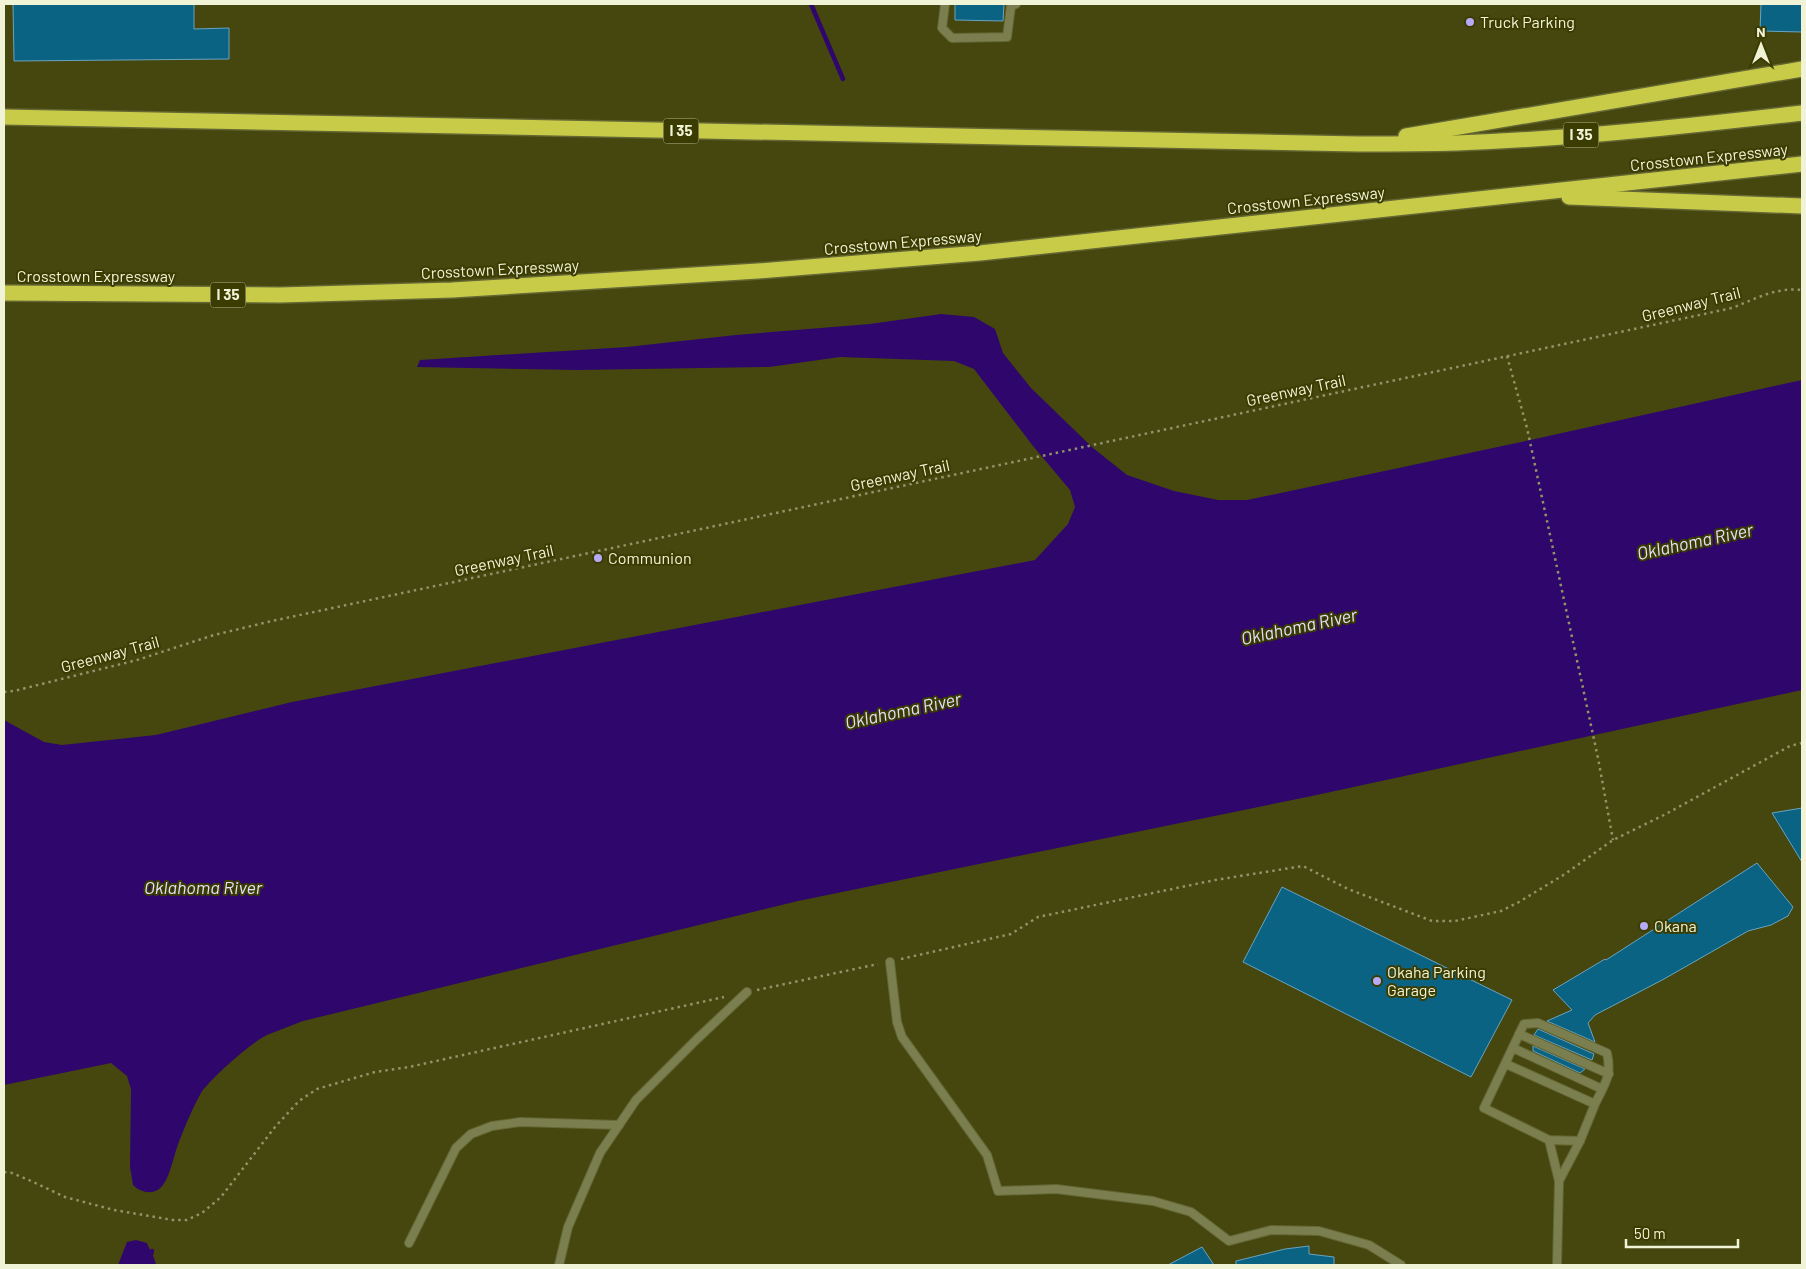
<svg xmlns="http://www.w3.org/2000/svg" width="1806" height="1269" viewBox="0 0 1806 1269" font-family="Barlow,sans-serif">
  <rect width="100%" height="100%" fill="#45470f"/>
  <g fill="#2f066c">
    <path d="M941,314L974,317L995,329L1003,353L1031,388L1093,448L1127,475L1174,491L1218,500H1247L1535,439L1802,380V690L1312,796L798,901L303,1021C291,1026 279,1030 267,1035C252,1042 210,1079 201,1093C193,1107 186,1124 180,1139C174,1153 171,1174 163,1185C155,1196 141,1193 133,1185L130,1167L131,1089L127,1076L111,1063L4,1085V720L44,742L62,745L156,735L292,702L1035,560L1068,524L1075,507L1070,490L1033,446L974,369L954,361L840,357L769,367L579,370L417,367L420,360L627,347L736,335L870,324Z"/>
    <path d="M136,1240L147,1243C150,1251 155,1258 156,1265H118L127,1242Z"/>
  </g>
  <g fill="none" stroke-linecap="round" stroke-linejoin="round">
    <g stroke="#2f066c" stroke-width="4.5">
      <polyline points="811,4 843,79"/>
      <polyline points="148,1265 152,1251"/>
    </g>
  </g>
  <g fill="#0b6384" stroke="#68a3c0">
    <polygon points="13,4 194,4 194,29 229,28 229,59 14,61"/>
    <polygon points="955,4 1004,4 1003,21 955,20"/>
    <polygon points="1761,4 1802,4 1802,32 1760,31"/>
    <polygon points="1802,808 1802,862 1772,813"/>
    <polygon points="1757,863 1793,907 1788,916 1771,925 1748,931 1664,979 1595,1015 1588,1023 1595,1042 1547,1021 1572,1010 1553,990 1605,959 1606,960"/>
    <polygon points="1282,887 1512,1000 1471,1077 1243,962"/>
    <polygon points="1538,1029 1594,1054 1592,1060 1534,1035"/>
    <polygon points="1533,1046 1585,1069 1580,1073 1533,1051"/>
    <polygon points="1309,1246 1309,1254 1334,1257 1334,1265 1236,1265 1236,1261 1285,1249"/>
    <polygon points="1202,1247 1214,1265 1168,1265"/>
  </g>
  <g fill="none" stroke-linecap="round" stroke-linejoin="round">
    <g stroke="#646633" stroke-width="10">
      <g id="service">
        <polyline points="945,4 942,28 952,38 1007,37 1011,6 1016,4"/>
        <polyline points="890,962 897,1022 902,1037 987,1155 998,1191 1056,1189 1153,1201 1191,1212 1229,1241 1271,1230 1319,1231 1369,1245 1401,1265"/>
        <polyline points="1519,1034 1609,1074"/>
        <polyline points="1513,1048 1602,1089"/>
        <path d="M1506,1064L1595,1104L1580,1141L1549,1140L1484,1108L1524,1024L1538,1023L1607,1053C1612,1077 1605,1083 1595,1104"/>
        <polyline points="1549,1140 1559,1181 1580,1141"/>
        <polyline points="409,1243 456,1148 471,1134 492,1126 520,1122 619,1125"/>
        <polyline points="559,1265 568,1227 600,1153 636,1100 696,1040 747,992"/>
        <polyline points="1557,1265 1559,1181"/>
      </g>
    </g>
    <g stroke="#646633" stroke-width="18">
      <g id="motorway">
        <path d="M4,117L1358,144C1391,144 1424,144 1457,143C1573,139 1687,126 1802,113"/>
        <polyline points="1406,136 1802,69"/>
        <polyline points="1569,197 1802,206"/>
        <polyline points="4,293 280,295 452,290 758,271 980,253 1802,164"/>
      </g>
    </g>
    <g stroke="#929468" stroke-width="2.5" stroke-dasharray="2.5 4" stroke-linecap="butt">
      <polyline points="1507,356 1527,428 1598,758 1613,840"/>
      <path d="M4,692L14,691L137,660L214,635L272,621L1732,308C1755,299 1776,287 1802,290"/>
      <polyline points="901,959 1011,934 1038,917 1215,880 1303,866 1348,889 1432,921 1455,921 1501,911 1519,902 1565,874 1613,840 1664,815 1790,746 1802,743"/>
      <polyline points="757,990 878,964"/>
      <polyline points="4,1172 12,1173 31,1181 65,1197 114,1210 173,1220 187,1220 202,1213 221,1197 275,1127 299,1101 317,1089 375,1072 409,1067 724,997"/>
    </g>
    <use href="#service" stroke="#7b7e4e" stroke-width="8"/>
    <use href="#motorway" stroke="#c8cb48" stroke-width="15"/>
  </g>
  <g fill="#b7abf8" stroke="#3b3c01" stroke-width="2">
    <circle cx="1470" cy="22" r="5"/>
    <circle cx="598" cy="558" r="5"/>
    <circle cx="1644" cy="926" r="5"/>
    <circle cx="1377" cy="981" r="5"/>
  </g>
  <g text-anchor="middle" stroke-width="4" stroke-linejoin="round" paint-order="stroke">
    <g fill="#3b3c01" stroke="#babc96" stroke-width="1">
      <rect x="663.5" y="118.5" width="35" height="25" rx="4"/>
      <rect x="1563.5" y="122.5" width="35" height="25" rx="4"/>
      <rect x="210.5" y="282.5" width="35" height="25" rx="4"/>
    </g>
    <g font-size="15" font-weight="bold" fill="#f0f3d6">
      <text x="681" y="136">I 35</text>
      <text x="1581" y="140">I 35</text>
      <text x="228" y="300">I 35</text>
    </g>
    <g font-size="16" fill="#f0f3d6" stroke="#3b3c01" text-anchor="start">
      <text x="1480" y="28">Truck Parking</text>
      <text x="608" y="564">Communion</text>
      <text x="1654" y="932">Okana</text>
      <text x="1387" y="978">Okaha Parking<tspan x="1387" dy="18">Garage</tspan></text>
    </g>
    <g font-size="16" fill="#f0f3d6" stroke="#3b3c01">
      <text transform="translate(1709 157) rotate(-6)" y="6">Crosstown Expressway</text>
      <text transform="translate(1306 200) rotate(-6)" y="6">Crosstown Expressway</text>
      <text transform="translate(903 242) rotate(-5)" y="6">Crosstown Expressway</text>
      <text transform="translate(500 269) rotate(-3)" y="6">Crosstown Expressway</text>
      <text x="96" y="282">Crosstown Expressway</text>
      <text transform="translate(1691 304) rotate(-14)" y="6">Greenway Trail</text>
      <text transform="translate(1296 390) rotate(-12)" y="6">Greenway Trail</text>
      <text transform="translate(900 475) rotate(-12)" y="6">Greenway Trail</text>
      <text transform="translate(504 560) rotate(-12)" y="6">Greenway Trail</text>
      <text transform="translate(110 654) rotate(-15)" y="6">Greenway Trail</text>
    </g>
    <g font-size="18" font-style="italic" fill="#e3e0fa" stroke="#3b3c01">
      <text transform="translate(1695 542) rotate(-12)" y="6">Oklahoma River</text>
      <text transform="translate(1299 627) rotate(-12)" y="6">Oklahoma River</text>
      <text transform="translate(903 711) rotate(-12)" y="6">Oklahoma River</text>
      <text x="203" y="894">Oklahoma River</text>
    </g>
  </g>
  <rect width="1806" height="1269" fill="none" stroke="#f0f3d6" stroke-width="10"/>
  <g transform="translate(1761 45)" stroke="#3b3c01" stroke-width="4" paint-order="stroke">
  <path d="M0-4L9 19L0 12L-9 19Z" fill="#f0f3d6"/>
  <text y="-8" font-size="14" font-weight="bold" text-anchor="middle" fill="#f0f3d6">N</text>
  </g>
  <path d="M1626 1239v8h112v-8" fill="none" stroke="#f0f3d6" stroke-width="2.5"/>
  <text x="1634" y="1239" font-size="15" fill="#f0f3d6" stroke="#3b3c01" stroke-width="4" paint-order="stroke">50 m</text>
</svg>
